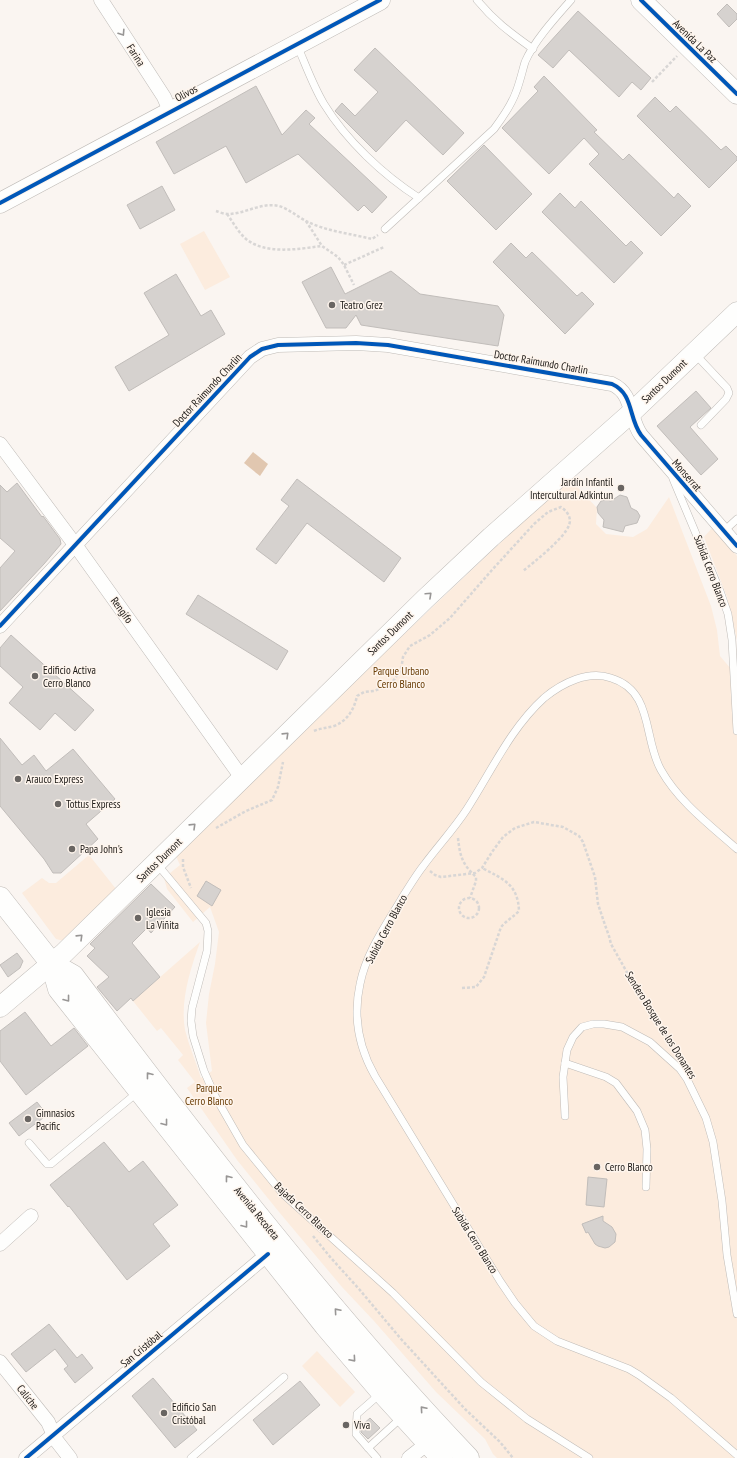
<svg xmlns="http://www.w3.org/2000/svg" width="737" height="1458" viewBox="0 0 737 1458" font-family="'PT Sans Narrow',sans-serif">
  <rect width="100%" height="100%" fill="#faf5f1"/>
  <g fill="#fcecde">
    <polygon points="204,231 230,277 205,290 180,244"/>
    <path d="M569,478L597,508L596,524L606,534L633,537L647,529L669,497L711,606L717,630L720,656L737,676V1458H497L493,1454L485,1439L436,1392L374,1321L342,1287L279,1212L237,1160L187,1088L195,1082L178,1060L183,1055L161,1028L157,1031L133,1001L200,942C190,970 180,1001 185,1030C189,1046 196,1062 201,1078L212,1071L206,1023L209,994L215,964L219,932L210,907L193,922L167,889L164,878L180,865L174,852Z"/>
    <polygon points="713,527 737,556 737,640 727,597 704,537"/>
    <polygon points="89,855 116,889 64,941 56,939 22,893 42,878 49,883 56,883"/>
    <polygon points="317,1351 355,1392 340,1407 302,1366"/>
  </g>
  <polygon fill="#e1c7b0" points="253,452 268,464 260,476 244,463"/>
  <g fill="#d6d2cf" stroke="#c1bdba">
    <polygon points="727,4 737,14 737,19 729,27 717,14"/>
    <polygon points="578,11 651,78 641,90 632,82 619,97 569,50 553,68 538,55"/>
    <polygon points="375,48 464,133 443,155 406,120 376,152 335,111 342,103 355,116 378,92 354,70"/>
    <polygon points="544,76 597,130 594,132 623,160 629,154 674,198 678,193 691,206 661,236 589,164 599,154 584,138 549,174 502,128 538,91 534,87"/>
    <polygon points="256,86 282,135 306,110 315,118 309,124 387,197 372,213 364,205 358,211 298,154 246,183 226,146 174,174 156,142"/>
    <polygon points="655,97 670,112 676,106 721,150 726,146 737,157 737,160 709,188 637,116"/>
    <polygon points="484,145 532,194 496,230 447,181"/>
    <polygon points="162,186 175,210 140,229 127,205"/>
    <polygon points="560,193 575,208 581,201 626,246 631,241 643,253 614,283 542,212"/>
    <polygon points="511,243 526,258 532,252 577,296 582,292 594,304 565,334 493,262"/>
    <polygon points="331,267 345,294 391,271 420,294 498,306 504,315 498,346 361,325 356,315 346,328 326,328 302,282"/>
    <polygon points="176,274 201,316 211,310 225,334 129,391 115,367 169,335 144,293"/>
    <polygon points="696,391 711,408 690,427 718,459 701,475 657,426"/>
    <polygon points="297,479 401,558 384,582 307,523 276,564 256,549 289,506 281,500"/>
    <polygon points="17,483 42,517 43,516 60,539 61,544 44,564 0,611 0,568 15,551 0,538 0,485 7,492"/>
    <polygon points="620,495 627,497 631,508 637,511 640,516 637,523 625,526 623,532 603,527 604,520 598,513 597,507 601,501 606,500 611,501"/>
    <polygon points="198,595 288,651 277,670 186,614"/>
    <polygon points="11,635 94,710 75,731 55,713 40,730 9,703 23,687 0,666 0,648"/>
    <polygon points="0,738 22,765 34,755 46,771 73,749 115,799 86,824 98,839 61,873 53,873 44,859 0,806"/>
    <polygon points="206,881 221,890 212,906 197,896"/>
    <polygon points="151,884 175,907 151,933 147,928 132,943 160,977 133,1001 131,998 117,1011 97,987 109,977 87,956 95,948 90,944"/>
    <polygon points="17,953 23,961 20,968 8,977 0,965"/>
    <polygon points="25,1012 51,1046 74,1028 88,1046 26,1095 0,1061 0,1031"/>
    <polygon points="37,1102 47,1115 19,1136 9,1123"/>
    <polygon points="104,1142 129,1172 143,1161 178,1205 153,1224 170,1246 127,1280 69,1206 68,1207 50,1185"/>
    <polygon points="588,1177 607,1179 604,1207 586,1205"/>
    <polygon points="603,1216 603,1221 612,1227 616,1234 615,1242 609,1247 605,1248 598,1246 595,1244 588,1232 586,1233 582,1224"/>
    <polygon points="49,1324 77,1358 82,1354 93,1368 75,1383 64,1369 68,1366 55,1349 26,1372 11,1354"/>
    <polygon points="153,1378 197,1430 175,1448 132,1396"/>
    <polygon points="300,1381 320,1405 273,1445 253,1420"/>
    <polygon points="370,1418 380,1428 368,1439 361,1432 361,1426"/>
  </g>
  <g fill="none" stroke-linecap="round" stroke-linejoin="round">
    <g stroke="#bfbbb7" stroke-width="8">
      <g id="lane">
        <path d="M477,0C495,22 511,33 533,49"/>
        <path d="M297,45C305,63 313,86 324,104C346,140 383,175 419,198"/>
        <path d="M385,229L494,129C503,117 511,106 516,92C520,82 522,72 525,62C534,41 556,17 571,0"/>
        <polyline points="695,354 727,388 729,393 726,399 701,425"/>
        <polyline points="673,479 720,591 728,614 732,640 737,731"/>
        <polyline points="724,531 737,519"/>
        <path d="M737,849C710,825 679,802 661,770C643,739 654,691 611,678C588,670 562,683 544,698C510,729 491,772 467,809C454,829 438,846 424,865C416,875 409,887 402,898C386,925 366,953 360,984C353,1016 359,1048 375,1076L500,1281L515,1303L534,1326L557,1341L629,1369L639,1375L671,1398L737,1455"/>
        <polyline points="157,864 206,923 208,931 207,951 192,1008 191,1021 193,1036 204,1071 215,1096 243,1145 283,1194 393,1293 481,1382 527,1419 589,1458"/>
        <polyline points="565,1063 606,1077 616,1083 637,1111 645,1130 647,1149 646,1187"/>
        <polyline points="565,1116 563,1077 567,1050 573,1037 582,1027 593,1024 604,1024 622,1027 650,1042 680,1069 687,1079 706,1118 713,1142 722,1201 727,1255 737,1314"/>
        <polyline points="29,1143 47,1164 51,1164 138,1092"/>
        <polyline points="368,1448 402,1417"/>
        <polyline points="191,1458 284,1377"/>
        <polyline points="377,1458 356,1434 357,1414 381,1393"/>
      </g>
    </g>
    <g stroke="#bfbbb7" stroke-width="15">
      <g id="street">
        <polyline points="101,0 164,97 170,111"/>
        <polyline points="0,444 76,546 242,778"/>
        <path d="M0,626L250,357L262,349L278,345L356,343L388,345L612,384C634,394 628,417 641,435L737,546"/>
        <polyline points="0,1244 31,1216"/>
        <polyline points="0,1362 48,1422 56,1440 70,1458"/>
        <polyline points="26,1458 268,1254"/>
        <polyline points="409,1458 428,1443"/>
      </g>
    </g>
    <g stroke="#bfbbb7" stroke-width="21">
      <g id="secondary">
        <polyline points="641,0 737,94"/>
        <polyline points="0,203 380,0"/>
        <polyline points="0,1007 64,953 425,599 491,537 631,413 737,312"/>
      </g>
    </g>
    <g stroke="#bfbbb7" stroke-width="23">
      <g id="primary">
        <path d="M0,898L52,964L73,976C198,1142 325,1308 468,1458"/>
        <polyline points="52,964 59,989 325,1325 382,1392 442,1458"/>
      </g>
    </g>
    <g stroke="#d8d6d5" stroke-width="2.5" stroke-dasharray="3 2" stroke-linecap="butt">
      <polyline points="652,82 677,56"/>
      <path d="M216,211C219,212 224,214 228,214C245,214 261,202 279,206C289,209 298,217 306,221C325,231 352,234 372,239L378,235"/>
      <path d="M227,214C233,222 238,232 246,239C266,255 298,249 322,246"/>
      <polyline points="306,221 322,246 338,257 344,265 354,285"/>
      <polyline points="344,265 384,247"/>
      <path d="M314,731C321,728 327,728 334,726C347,721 354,710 357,696L364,692L374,691L391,684L401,670L403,657L410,646L430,635L450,618L492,570L534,524L548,512L561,507C567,511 572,518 569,525C565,538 534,562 523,571"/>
      <polyline points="216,828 246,811 272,800 278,787 283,762"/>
      <path d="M458,838C460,856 462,864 476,877V881L470,898"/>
      <polyline points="183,859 183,867 191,888"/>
      <polyline points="430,871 435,875 441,877 475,873 482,868 492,852 503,837 515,828 534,822 563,827 579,836 583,842 595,877 598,904 605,925 609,936 611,944 638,992 677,1052"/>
      <circle cx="469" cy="908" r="10"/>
      <path d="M462,988L476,987L484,977L501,927C506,921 513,917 519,911C518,884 503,879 482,868"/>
      <polyline points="313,1236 331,1258 359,1289 401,1339 465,1409 500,1442 513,1458"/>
    </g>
    <use href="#lane" stroke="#fefefd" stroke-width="7"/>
    <use href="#street" stroke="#fefefd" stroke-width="14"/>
    <use href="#secondary" stroke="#fefefd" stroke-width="20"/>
    <use href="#primary" stroke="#fefefd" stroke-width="22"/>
    <g stroke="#fef5ed" stroke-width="6">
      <g id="cycleway">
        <polyline points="641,0 737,94"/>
        <polyline points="0,203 380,0"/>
        <path d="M0,626L250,357L262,349L278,345L356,343L388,345L612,384C634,394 628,417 641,435L737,546"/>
        <polyline points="26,1458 268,1254"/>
      </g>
    </g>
    <use href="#cycleway" stroke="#0057b8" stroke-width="4"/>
  </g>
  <defs><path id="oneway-chevron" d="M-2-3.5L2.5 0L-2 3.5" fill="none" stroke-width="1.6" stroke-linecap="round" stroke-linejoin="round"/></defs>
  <g stroke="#989695">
    <use href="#oneway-chevron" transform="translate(122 33) rotate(57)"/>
    <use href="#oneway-chevron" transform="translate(429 595) rotate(-43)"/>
    <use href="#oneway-chevron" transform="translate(286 735) rotate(-44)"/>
    <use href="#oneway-chevron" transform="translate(193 826) rotate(-44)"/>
    <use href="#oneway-chevron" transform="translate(80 937) rotate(-44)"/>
    <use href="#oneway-chevron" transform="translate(67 999) rotate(52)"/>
    <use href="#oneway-chevron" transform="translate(149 1075) rotate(-128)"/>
    <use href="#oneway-chevron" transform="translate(165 1123) rotate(52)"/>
    <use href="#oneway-chevron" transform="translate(228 1178) rotate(-128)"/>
    <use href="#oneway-chevron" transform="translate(245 1225) rotate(52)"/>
    <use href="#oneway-chevron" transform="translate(337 1311) rotate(-131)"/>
    <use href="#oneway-chevron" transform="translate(353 1359) rotate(49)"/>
    <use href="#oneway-chevron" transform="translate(423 1409) rotate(-131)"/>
  </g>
  <g fill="#696562" stroke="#fef5ed" stroke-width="1.5">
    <circle cx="332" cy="305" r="4"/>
    <circle cx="621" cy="488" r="4"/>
    <circle cx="35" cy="676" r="4"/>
    <circle cx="18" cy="779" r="4"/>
    <circle cx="58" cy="804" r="4"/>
    <circle cx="72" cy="849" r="4"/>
    <circle cx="138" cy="918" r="4"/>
    <circle cx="28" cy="1119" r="4"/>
    <circle cx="597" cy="1167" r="4"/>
    <circle cx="164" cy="1413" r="4"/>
    <circle cx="346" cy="1425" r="4"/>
  </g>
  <g text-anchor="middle" stroke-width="3" stroke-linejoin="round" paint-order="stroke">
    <g font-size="11" fill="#1b1815" stroke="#fef5ed">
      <text transform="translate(695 41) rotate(44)" y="4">Avenida La Paz</text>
      <text transform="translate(136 55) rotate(57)" y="4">Farina</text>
      <text transform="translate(186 93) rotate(-28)" y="4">Olivos</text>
      <text transform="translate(541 362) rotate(10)" y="4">Doctor Raimundo Charlin</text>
      <text transform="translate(664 381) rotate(-44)" y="4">Santos Dumont</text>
      <text transform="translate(207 390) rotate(-47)" y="4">Doctor Raimundo Charlin</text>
      <text transform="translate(687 475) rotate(49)" y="4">Monserrat</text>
      <text transform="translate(711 571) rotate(69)" y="4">Subida Cerro Blanco</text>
      <text transform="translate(122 610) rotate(54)" y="4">Rengifo</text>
      <text transform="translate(390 633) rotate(-44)" y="4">Santos Dumont</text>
      <text transform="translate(159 860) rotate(-44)" y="4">Santos Dumont</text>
      <text transform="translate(386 929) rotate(-62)" y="4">Subida Cerro Blanco</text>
      <text transform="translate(661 1025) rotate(58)" y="4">Sendero Bosque de los Donantes</text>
      <text transform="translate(304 1210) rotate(43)" y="4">Bajada Cerro Blanco</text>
      <text transform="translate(257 1213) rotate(51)" y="4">Avenida Recoleta</text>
      <text transform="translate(475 1240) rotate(58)" y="4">Subida Cerro Blanco</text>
      <text transform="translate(141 1349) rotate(-40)" y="4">San Cristóbal</text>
      <text transform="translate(28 1397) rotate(52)" y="4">Caliche</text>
    </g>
    <g font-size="11" fill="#1b1815" stroke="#fef5ed" text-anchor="start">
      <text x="340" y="309">Teatro Grez</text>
      <text x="613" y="486" text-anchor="end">Jardín Infantil<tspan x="613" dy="13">Intercultural Adkintun</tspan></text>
      <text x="43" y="674">Edificio Activa<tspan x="43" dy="13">Cerro Blanco</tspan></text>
      <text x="26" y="783">Arauco Express</text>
      <text x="66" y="808">Tottus Express</text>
      <text x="80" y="853">Papa John's</text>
      <text x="146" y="916">Iglesia<tspan x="146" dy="13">La Viñita</tspan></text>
      <text x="36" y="1117">Gimnasios<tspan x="36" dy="13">Pacific</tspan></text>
      <text x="605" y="1171">Cerro Blanco</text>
      <text x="172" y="1411">Edificio San<tspan x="172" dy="13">Cristóbal</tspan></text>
      <text x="354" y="1429">Viva</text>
    </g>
    <g font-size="11" fill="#683b03" stroke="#fef5ed">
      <text x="401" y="675">Parque Urbano<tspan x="401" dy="13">Cerro Blanco</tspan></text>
      <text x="209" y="1092">Parque<tspan x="209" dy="13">Cerro Blanco</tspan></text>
    </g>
  </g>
</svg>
